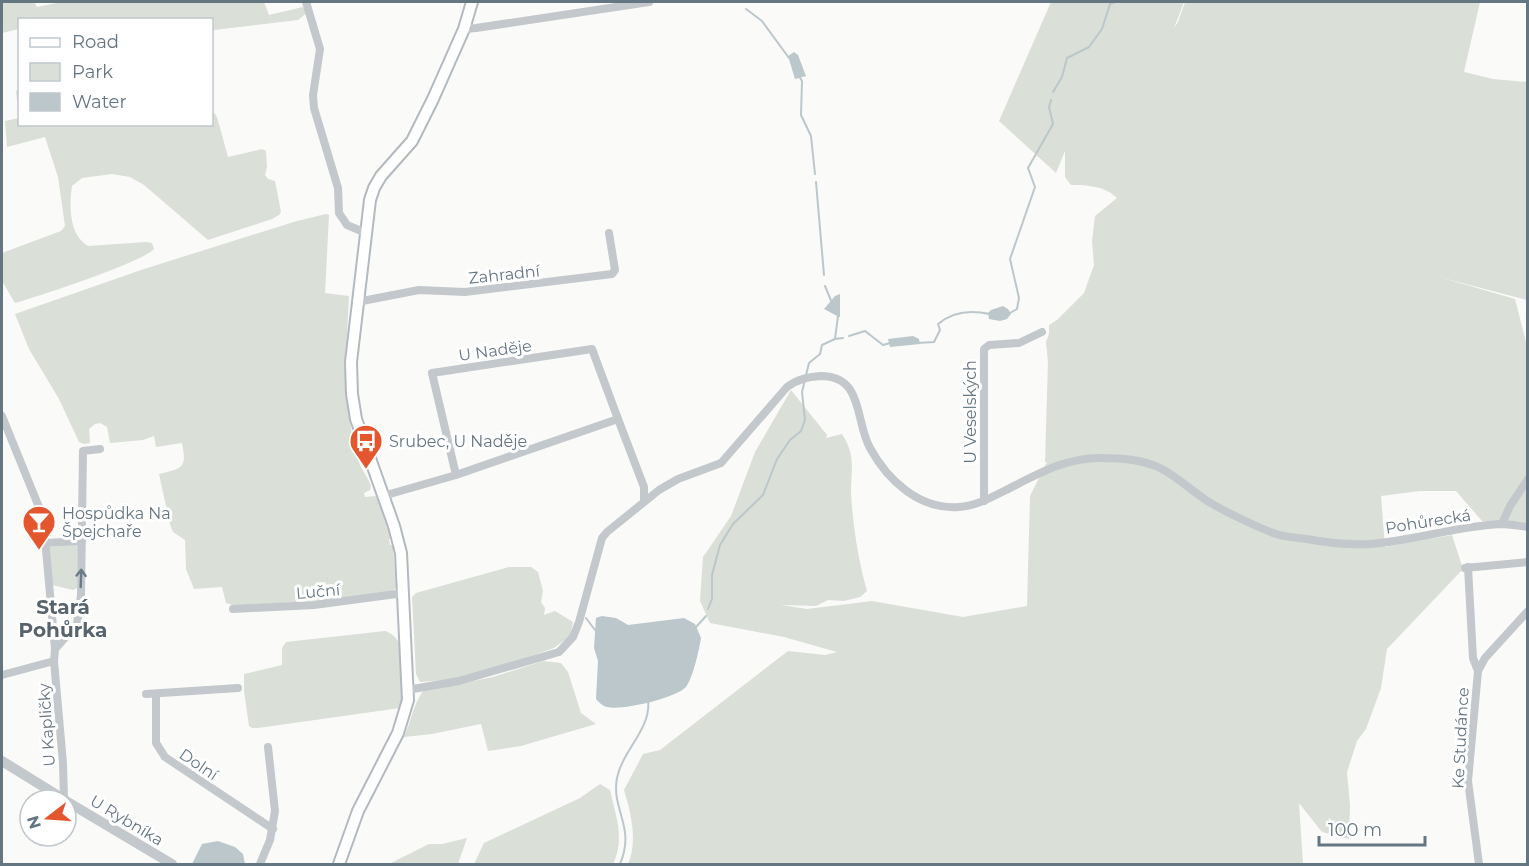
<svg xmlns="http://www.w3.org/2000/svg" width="1529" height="866" viewBox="0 0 1529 866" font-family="Montserrat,sans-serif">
  <rect width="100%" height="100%" fill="#fafaf8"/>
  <g fill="#dadfd7">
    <polygon points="2,2 34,2 37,7 61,2 264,2 269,15 303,7 307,13 298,20 214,30 212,30 212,20 20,20 19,29 2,33"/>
    <path d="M1051,2H1184L1174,28L1178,22L1185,2H1480L1464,72L1493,79L1527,82V300L1439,277L1515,299L1528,350L1527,524L1482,521L1456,491H1420L1381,496L1385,547L1452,535L1463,569L1387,649L1381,688L1366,729L1357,741L1347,772L1350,805L1349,839L1322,832L1299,803L1303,864H628C638,841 631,813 624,790L643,754L660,750L788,651L825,655L837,652L784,637L710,623L700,601L703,557L731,516L755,452L791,390L827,435L826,438L842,434C856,456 851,468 851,493C853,526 858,559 867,591L860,597L844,601L828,600L816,606L781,605L807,609L872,601L963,617L1027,606L1030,496L1047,462H1045L1048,362L1046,342L1049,334V325L1057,320L1084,293L1094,265L1092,241L1095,216L1117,198C1105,186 1087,185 1071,185L1065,177V151L1056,173L999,121Z"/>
    <path d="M19,89L20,124H212V110L217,117L228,157L262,149L266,151L267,167L265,175L268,179L275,181L281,212L279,215L272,219L208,240L144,185L130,177L112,174L82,178L72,186C69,206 69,235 88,246L146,242L152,243L154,249C143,262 37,297 15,303L2,281V253L61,231L65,226L58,177L45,137L7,147L5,121L19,118L16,91Z"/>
    <path d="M326,214L329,215L325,293L349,296C346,354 342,405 359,462C362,471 368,477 371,486L370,490L364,493L365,497L375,496L379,499L393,537L389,539L390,545H393L396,588L392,591L359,598L235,606L226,603L222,587L194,589L186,569L185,540L173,532L170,524L159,474C183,468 187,468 182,443L156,447L154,436L143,440L110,443L107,427L100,423L95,424L89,429L90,443L84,444L79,442L59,399L29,349L15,314L144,269L297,221Z"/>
    <polygon points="78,545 77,588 73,590 52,585 49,547"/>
    <polygon points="509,567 531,567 538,572 543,591 541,602 545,608 544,615 555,611 573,622 570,636 554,648 504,666 458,679 420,682 416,674 412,597 416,593"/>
    <path d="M385,631C391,633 397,637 399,644C403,659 403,693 400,708L258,728H252L249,726L244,691V674L282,665V648L286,642Z"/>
    <path d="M543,661L561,663L568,672L581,713L596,724L521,746L488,751L481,724L432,734L404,737C411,722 413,705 423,691L493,677Z"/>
    <path d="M600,784L610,790C616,817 625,838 613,864H474L484,843L580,798Z"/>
    <polygon points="467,838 458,864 389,864 429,844 442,844"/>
  </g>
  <g fill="#bbc7cb">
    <polygon points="794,52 798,55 806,76 795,79 788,56"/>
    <polygon points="840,294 840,317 839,317 824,309 835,296"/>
    <polygon points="1003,306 1008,309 1011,314 1007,319 1000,321 989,319 988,313 991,310"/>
    <polygon points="913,336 919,339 920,344 890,347 888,339"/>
    <path d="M602,616L616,618L628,625L684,618L695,624L701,638C699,650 693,678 686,687C676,698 621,711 607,707C602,706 599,702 596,699L598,661L594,648L596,618Z"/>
    <polygon points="218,841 235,847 243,854 245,864 192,864 202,844"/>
  </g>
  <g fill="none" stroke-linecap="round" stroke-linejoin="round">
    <g stroke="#bbc7cb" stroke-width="2">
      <polyline points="746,9 762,21 789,58"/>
      <polyline points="799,76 802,81 801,115 811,136 815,174"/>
      <polyline points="1053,92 1062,77 1067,58 1089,47 1102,29 1110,4 1115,2"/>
      <polyline points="816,182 824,275"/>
      <polyline points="825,286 832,303"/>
      <polyline points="1008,314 1017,309 1019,298 1010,259 1035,187 1028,168 1053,124 1049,107 1051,100"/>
      <polyline points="849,336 865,331 883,345 890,343"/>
      <polyline points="835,339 838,316"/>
      <path d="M917,343L934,342L940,330L938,324C953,311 972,310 990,314"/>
      <polyline points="708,609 712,599 712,575 720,545 733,524 763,495 777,459 790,440 801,431 805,420 802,392 809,363 820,354 822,345 835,339 843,338"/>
      <polyline points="586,618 595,630"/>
      <polyline points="696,627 706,616"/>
      <path d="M620,864C636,827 611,810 617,778C622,751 652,728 648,700"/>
    </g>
    <g stroke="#b3babf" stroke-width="14">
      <polyline id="secondary" points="339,864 358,811 398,733 408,700 401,553 394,526 356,419 352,394 351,362 370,200 374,188 381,176 412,141 433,99 464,29 472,2"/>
    </g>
    <g stroke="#c3c8cc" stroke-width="8">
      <polyline points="306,2 320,49 313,95 314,108 338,188 339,213 347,225 366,233"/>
      <polyline points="464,29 476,28 649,2"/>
      <polyline points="357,302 419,290 465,292 612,274 615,270 609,233"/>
      <polyline points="2,416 43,517 55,649 54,661 63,763 64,799"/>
      <polyline points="618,419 644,487 644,501"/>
      <polyline points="383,496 456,475 618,419 592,349 432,373 456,475"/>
      <polyline points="984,501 984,349 989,345 1019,343 1042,332"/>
      <polyline points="1502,524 1510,506 1528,479"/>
      <polyline points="45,543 82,541"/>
      <polyline points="1468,567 1473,658 1478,671"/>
      <polyline points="1465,568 1528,562"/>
      <polyline points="233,609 314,605 404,593"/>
      <polyline points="55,649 77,624 81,595 83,451 100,449"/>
      <polyline points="2,675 54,661"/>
      <path d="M407,690L459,681L559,652L573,637L579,622L602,538L607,532L659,490L678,479L721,463L787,387C798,379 808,377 821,376C864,376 855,422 870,448C888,481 920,510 959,507C976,506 992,497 1006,490C1036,475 1065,458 1099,458C1120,458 1143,459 1162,469C1177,477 1191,490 1206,500C1223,511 1257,527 1276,534C1285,537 1297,538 1307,539C1328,543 1349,545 1370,544C1414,541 1457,526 1500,524C1509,524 1519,526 1528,527"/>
      <polyline points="146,694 238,688"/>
      <polyline points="156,694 156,743 165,757 273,829"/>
      <polyline points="260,864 270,840 275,811 268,747"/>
      <polyline points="1479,864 1468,781 1478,671 1485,658 1528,611"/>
    </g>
    <g stroke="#c3c8cc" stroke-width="10">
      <polyline points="2,761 65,800"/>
      <polyline points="66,801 172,864"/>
    </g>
    <use href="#secondary" stroke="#fff" stroke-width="10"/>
  </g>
  <defs><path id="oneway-shaft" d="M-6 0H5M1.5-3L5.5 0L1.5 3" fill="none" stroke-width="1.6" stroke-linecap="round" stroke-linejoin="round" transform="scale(1.5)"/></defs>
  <use stroke="#6a7a87" href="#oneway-shaft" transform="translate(81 578) rotate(-88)"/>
  <defs>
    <g id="bus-pin" transform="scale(1.725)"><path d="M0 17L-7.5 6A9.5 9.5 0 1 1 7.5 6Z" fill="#e4572e" stroke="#fff"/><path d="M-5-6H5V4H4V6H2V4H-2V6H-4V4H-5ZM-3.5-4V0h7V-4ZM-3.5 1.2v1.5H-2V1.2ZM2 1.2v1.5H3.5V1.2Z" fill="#fff"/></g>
    <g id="bar-pin" transform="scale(1.725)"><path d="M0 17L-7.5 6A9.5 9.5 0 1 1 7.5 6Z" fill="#e4572e" stroke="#fff"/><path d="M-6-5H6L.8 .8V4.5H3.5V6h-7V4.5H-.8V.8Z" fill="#fff"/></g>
  </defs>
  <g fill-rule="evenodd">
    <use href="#bus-pin" x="366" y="441"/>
    <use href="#bar-pin" x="39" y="522"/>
  </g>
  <g text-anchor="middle" stroke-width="6" stroke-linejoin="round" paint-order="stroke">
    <g font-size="16" fill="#657683" stroke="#fff">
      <text transform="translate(504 274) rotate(-6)" y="6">Zahradní</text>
      <text transform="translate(495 350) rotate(-8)" y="6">U Naděje</text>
      <text transform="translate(970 412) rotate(-90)" y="6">U Veselských</text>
      <text transform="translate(1428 521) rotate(-9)" y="6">Pohůrecká</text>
      <text transform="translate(318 591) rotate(-5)" y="6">Luční</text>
      <text transform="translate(46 725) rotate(-94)" y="6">U Kapličky</text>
      <text transform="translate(1460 738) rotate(-87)" y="6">Ke Studánce</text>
      <text transform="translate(199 764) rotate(34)" y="6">Dolní</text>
      <text transform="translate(127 820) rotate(31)" y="6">U Rybníka</text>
    </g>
    <g font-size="16" fill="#657683" stroke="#fff" text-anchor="start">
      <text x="389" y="447">Srubec, U Naděje</text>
      <text x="62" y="519">Hospůdka Na<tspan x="62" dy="18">Špejchaře</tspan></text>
    </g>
    <g font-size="20" font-weight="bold" fill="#57646e" stroke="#fff">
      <text x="63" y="614">Stará<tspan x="63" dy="23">Pohůrka</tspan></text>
    </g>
  </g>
  <rect width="1529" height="866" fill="none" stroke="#657683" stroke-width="6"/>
  <rect x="18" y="18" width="195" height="108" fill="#ffffff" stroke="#c1c8cd" stroke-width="1.5"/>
  <rect x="30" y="38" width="30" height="9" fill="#ffffff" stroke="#c1c8cd" stroke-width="1.5"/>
  <text x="72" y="48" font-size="18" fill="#657683">Road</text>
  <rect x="30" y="63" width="30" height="18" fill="#dadfd7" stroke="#c1c8cd" stroke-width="1.5"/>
  <text x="72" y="78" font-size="18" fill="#657683">Park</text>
  <rect x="30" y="93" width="30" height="18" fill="#bbc7cb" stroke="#c1c8cd" stroke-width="1.5"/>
  <text x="72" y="108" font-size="18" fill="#657683">Water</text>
  <g transform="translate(48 818) rotate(253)"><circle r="28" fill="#ffffff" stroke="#c1c8cd" stroke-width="1.5"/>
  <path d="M0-4.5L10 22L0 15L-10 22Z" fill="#e4572e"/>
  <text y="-9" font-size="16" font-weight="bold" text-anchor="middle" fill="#657683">N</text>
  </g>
  <path d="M1319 836v9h106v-9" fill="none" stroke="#657683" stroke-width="3"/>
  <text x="1328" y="836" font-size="18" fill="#657683" stroke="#ffffff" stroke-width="4.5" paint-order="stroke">100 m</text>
</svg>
